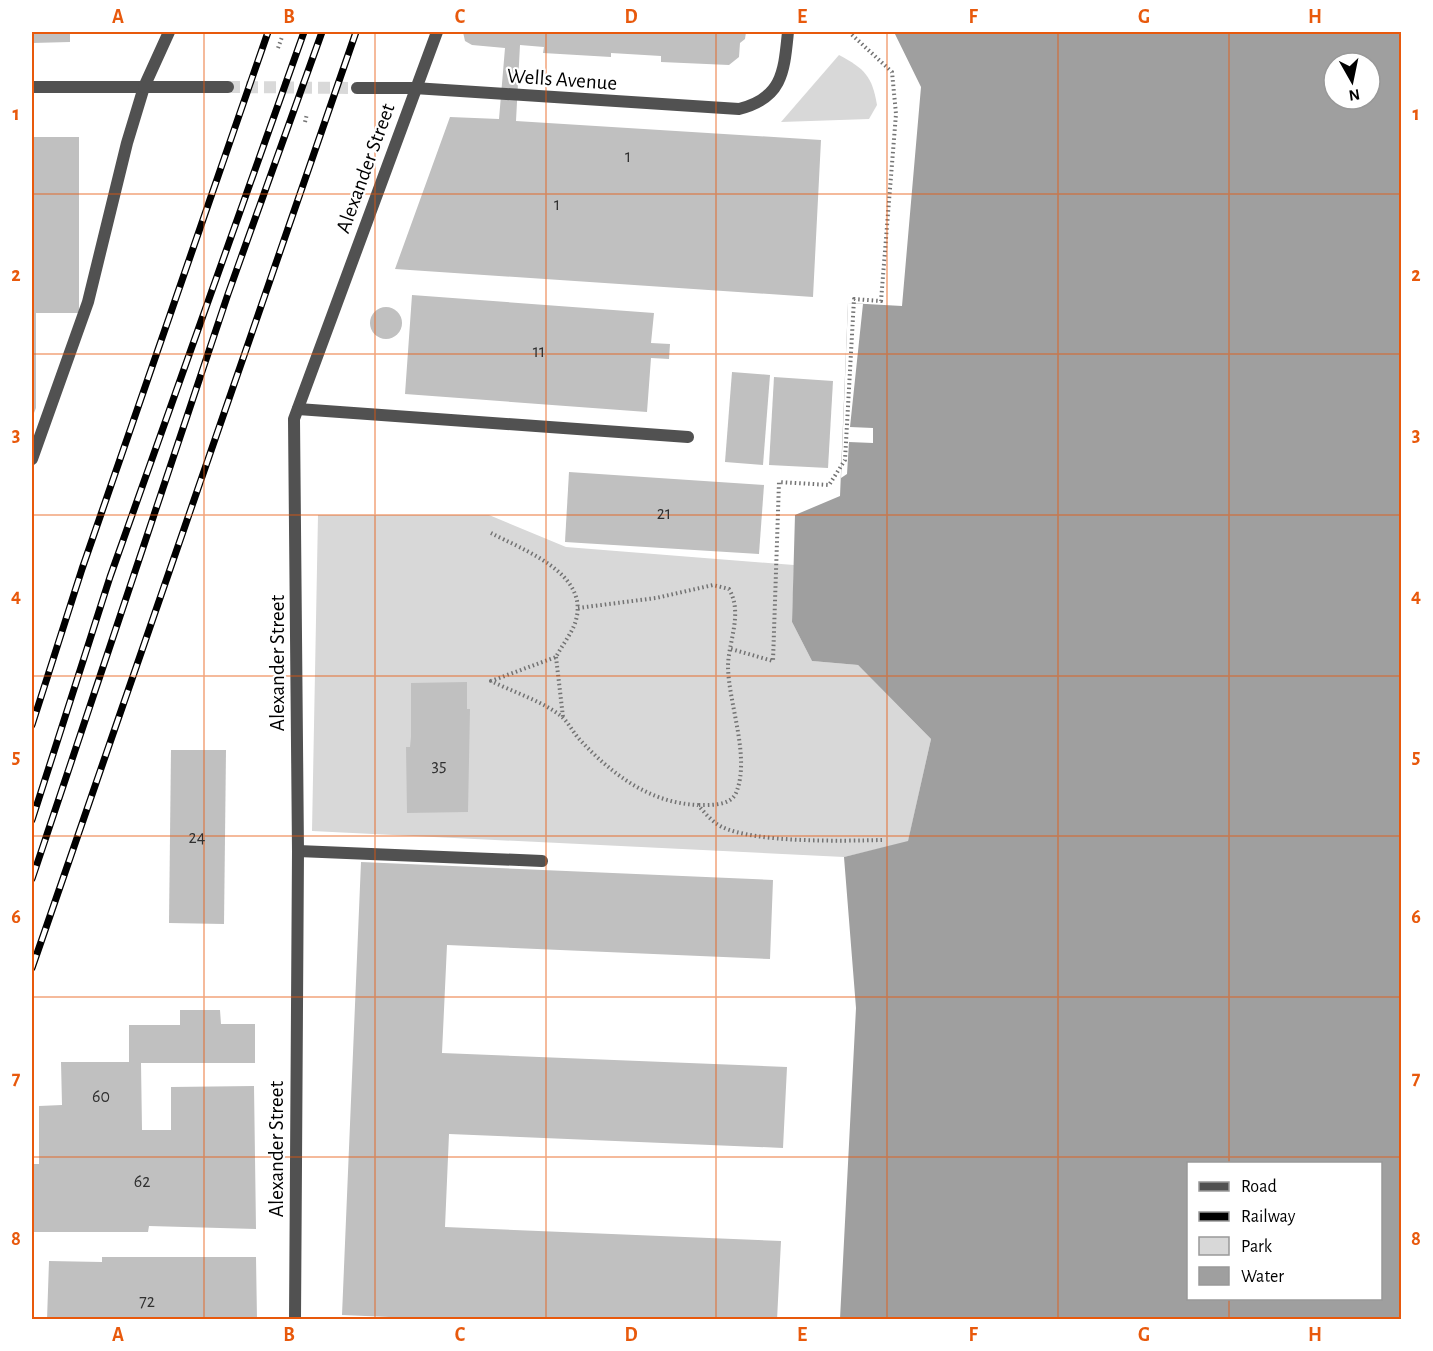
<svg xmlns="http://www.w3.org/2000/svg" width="1433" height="1351" viewBox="0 0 1433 1351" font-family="'Alegreya Sans',sans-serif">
  <rect width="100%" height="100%" fill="#fff"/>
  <g fill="#d8d8d8">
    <path d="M839,55C865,69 872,76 877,105L869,119L781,122Z"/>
    <polygon points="318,515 489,515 566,547 794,565 792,622 812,661 858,665 931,739 908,842 844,857 312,831"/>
  </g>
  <path fill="#9f9f9f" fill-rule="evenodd" d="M894,32H1401V1319H840L856,1008L844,857L908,841L931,739L858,665L812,661L792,622L795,515L840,496L848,303L902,306L921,87ZM1334,63H1370V99H1334ZM1188,1164H1380V1298H1188Z"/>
  <polygon fill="#fff" points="848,303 863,304 850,427 873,428 873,443 849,442 847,474 841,478"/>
  <g fill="#c0c0c0">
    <polygon points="32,32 70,32 70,42 32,43"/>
    <polygon points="463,32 746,32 745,39 740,43 739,57 729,65 661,62 661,56 611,53 611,57 543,53 544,47 520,45 516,121 821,140 813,297 395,269 450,117 499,119 505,48 472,45 465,41"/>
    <polygon points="32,137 79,137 79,313 36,313 36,408 32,418"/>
    <polygon points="412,295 654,313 651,343 670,344 669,359 651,358 647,412 405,394"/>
    <circle cx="386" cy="323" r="16"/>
    <polygon points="732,372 770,375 763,465 725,462"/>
    <polygon points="774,377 833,381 828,468 769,465"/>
    <polygon points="569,472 764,485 759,554 565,542"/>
    <polygon points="467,682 467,709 470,709 468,812 407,813 406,747 410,747 411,737 411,683"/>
    <polygon points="171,750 226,750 224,924 169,923"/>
    <polygon points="361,862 773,880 770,959 447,945 442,1053 787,1067 783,1148 449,1134 445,1227 781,1241 777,1320 460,1320 342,1315"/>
    <polygon points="180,1010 220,1010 221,1024 255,1024 255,1063 141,1063 142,1130 171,1130 171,1087 254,1086 256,1229 149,1226 148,1232 32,1232 32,1164 39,1164 39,1106 62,1105 61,1062 129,1062 129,1025 180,1025"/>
    <polygon points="102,1257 256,1257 257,1320 47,1320 49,1261 102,1262"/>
  </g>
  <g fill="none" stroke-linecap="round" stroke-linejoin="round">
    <polyline stroke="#d9d9d9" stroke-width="12" stroke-dasharray="12 6" stroke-linecap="butt" points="228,87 357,88"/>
    <g stroke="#737373" stroke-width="4" stroke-dasharray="1.5 3" stroke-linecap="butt">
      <polyline points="278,48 282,37"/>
      <polyline points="305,122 307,114"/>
      <path d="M491,533C523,550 589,573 576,620C573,632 562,645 556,657L491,681C513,692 542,701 561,716C569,723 574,734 581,741C613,775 650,803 698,805C705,813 712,822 722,827C756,843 842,841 882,840"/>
      <path d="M578,608L656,598L713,585L729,589C743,613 729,640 728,665C728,703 751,757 736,793C730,806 711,805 699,805"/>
      <polyline points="731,649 773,661 779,482 829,485 845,460 854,299 881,301 896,114 892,72 849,32"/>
      <polyline points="556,657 563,717"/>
    </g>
    <g stroke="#515151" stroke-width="12">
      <polyline points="298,409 688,437"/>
      <polyline points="32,459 88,302 127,143 144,87"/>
      <polyline points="298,851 542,861"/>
    </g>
    <g stroke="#515151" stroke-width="12">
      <polyline points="32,87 228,87"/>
      <polyline points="144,87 169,32"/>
      <path d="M357,88H414L739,109C783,98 784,71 788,32"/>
      <polyline points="295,1320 298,851 294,419 437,32"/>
    </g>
    <g stroke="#000" stroke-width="7">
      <g id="rail">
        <polyline points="32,725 82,569 268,32"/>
        <polyline points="32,820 110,577 304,32"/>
        <polyline points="32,879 228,294 322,32"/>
        <polyline points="32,968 356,32"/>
      </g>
    </g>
    <use href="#rail" stroke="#fff" stroke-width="4.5" stroke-dasharray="14" stroke-linecap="butt"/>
  </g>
  <path fill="none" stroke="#e8590c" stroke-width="1.5" stroke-opacity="0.55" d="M204,32V1320M375,32V1320M546,32V1320M716,32V1320M887,32V1320M1058,32V1320M1229,32V1164M32,194H1402M32,354H1402M32,515H1402M32,676H1402M32,836H1402M32,997H1402M32,1157H1402M1229,1298V1320"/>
  <g text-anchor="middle" stroke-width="4.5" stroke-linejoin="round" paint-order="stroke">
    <g font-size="18" fill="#303030">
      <text x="628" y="162">1</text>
      <text x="557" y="210">1</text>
      <text x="539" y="357">11</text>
      <text x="664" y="519">21</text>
      <text x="439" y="771">35</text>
      <text x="197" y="843">24</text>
      <text x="101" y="1102">60</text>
      <text x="142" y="1187">62</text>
      <text x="147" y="1307">72</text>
    </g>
    <g font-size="21" fill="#000" stroke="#fff">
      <text transform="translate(562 79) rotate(4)" y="7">Wells Avenue</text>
      <text transform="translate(365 168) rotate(-70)" y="7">Alexander Street</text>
      <text transform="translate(277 663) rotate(-90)" y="7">Alexander Street</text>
      <text transform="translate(276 1149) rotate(-90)" y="7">Alexander Street</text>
    </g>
  </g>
  <rect width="1433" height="1351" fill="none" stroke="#ffffff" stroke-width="66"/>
  <rect x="1187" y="1162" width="195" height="138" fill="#ffffff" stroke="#999999" stroke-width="1.5"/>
  <rect x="1199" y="1182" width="30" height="9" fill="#515151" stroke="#999999" stroke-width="1.5"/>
  <text x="1241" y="1192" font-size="18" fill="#000000">Road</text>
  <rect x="1199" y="1212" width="30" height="9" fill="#000000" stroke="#999999" stroke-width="1.5"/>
  <text x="1241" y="1222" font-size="18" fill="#000000">Railway</text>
  <rect x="1199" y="1237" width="30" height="18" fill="#d8d8d8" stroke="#999999" stroke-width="1.5"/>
  <text x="1241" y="1252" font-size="18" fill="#000000">Park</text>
  <rect x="1199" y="1267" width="30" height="18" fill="#9f9f9f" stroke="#999999" stroke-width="1.5"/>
  <text x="1241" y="1282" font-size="18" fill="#000000">Water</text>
  <g transform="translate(1352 81) rotate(171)"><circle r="28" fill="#ffffff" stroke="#999999" stroke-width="1.5"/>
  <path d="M0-4.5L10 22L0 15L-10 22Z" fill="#000000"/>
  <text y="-9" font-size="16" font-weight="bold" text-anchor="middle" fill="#000000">N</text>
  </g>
  <rect x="33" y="33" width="1367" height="1285" fill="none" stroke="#e8590c" stroke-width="2"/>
  <g font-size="20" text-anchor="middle" font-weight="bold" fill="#e8590c">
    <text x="118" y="23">A</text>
    <text x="289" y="23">B</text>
    <text x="460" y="23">C</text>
    <text x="631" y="23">D</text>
    <text x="802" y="23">E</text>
    <text x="973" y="23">F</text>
    <text x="1144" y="23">G</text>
    <text x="1315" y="23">H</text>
    <text x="16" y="120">1</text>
    <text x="1416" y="120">1</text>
    <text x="16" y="281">2</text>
    <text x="1416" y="281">2</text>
    <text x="16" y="441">3</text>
    <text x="1416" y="441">3</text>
    <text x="16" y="602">4</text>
    <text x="1416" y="602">4</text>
    <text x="16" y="763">5</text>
    <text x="1416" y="763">5</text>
    <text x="16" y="923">6</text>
    <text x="1416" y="923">6</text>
    <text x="16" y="1084">7</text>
    <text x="1416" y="1084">7</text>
    <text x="16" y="1245">8</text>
    <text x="1416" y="1245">8</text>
    <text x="118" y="1341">A</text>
    <text x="289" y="1341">B</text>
    <text x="460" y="1341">C</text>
    <text x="631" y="1341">D</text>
    <text x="802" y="1341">E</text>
    <text x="973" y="1341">F</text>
    <text x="1144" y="1341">G</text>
    <text x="1315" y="1341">H</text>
  </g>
</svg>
